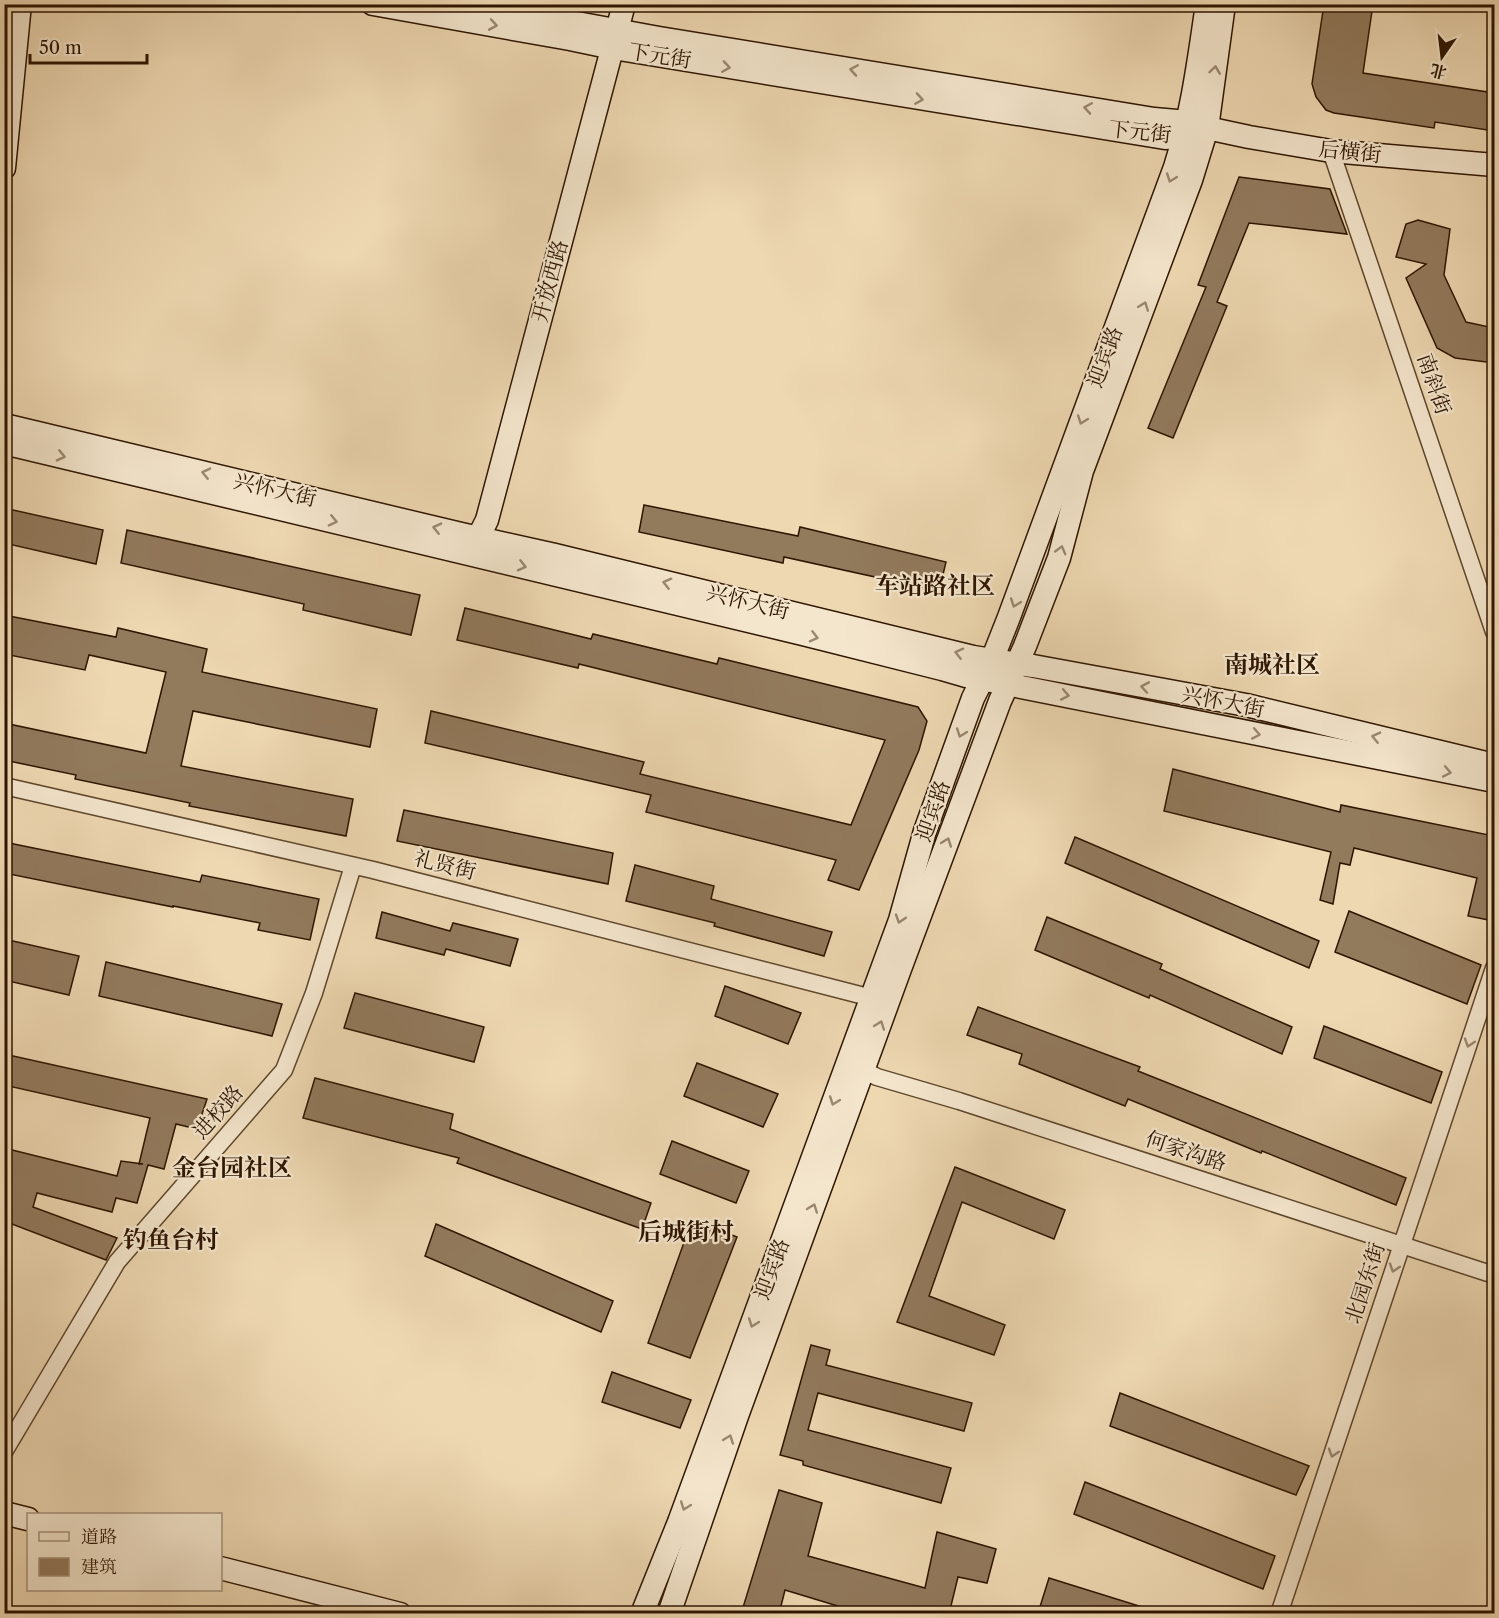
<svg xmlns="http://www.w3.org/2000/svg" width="1499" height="1618" viewBox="0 0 1499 1618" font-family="'Libre Caslon Text','Noto Serif SC',serif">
  <rect width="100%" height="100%" fill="#eed8b2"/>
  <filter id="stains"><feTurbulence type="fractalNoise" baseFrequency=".00333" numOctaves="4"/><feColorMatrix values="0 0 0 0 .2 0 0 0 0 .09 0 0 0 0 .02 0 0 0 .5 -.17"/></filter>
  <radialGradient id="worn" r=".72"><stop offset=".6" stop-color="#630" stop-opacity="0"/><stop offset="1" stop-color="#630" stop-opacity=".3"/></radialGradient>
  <g fill="#927a5d" stroke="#2e1500" stroke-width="1.5">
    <polygon points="1324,4 1373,4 1363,73 1494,93 1494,131 1435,122 1434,128 1334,113 1326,110 1316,97 1312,84"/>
    <polygon points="1239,177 1330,189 1347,234 1249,223 1217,302 1227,306 1173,438 1148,428 1206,287 1198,285"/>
    <polygon points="1418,220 1450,229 1444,275 1466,322 1494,328 1494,363 1455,358 1437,348 1406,278 1426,264 1396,257 1406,224"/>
    <polygon points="644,505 798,536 800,527 946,562 939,591 784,557 783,563 639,532"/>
    <polygon points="4,508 103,530 96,564 4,543"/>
    <polygon points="127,530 420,595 411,635 303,610 304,604 121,563"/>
    <polygon points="465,608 591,639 593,634 717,664 719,658 918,707 927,721 919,750 859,890 828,880 836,860 646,812 651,795 425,743 431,711 644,762 640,774 851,825 885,740 579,664 578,668 457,640"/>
    <polygon points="4,615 116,637 118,628 207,649 202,672 377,709 370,747 193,711 181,766 353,799 346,836 189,806 190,803 75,779 76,775 4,760 4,723 146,753 166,672 89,655 85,670 4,654"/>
    <polygon points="1173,769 1340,812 1341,805 1494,836 1494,921 1468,916 1477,878 1354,848 1350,865 1340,863 1333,904 1320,900 1331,852 1164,811"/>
    <polygon points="404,810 613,853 608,884 397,841"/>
    <polygon points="1075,837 1319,941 1309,968 1065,863"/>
    <polygon points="4,842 200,882 202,875 319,899 310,940 258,930 260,923 173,906 173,907 4,873"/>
    <polygon points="635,865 714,886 711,899 832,932 824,956 714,926 715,923 626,901"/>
    <polygon points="1349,911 1481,965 1467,1004 1335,952"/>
    <polygon points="382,912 450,931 453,923 518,939 510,966 446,949 444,955 376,938"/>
    <polygon points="1047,917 1162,964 1160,969 1292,1027 1282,1054 1150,995 1149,998 1035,950"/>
    <polygon points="4,939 79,956 69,995 4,980"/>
    <polygon points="106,962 282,1004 272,1036 99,996"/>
    <polygon points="725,986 801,1013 788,1044 715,1016"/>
    <polygon points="355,993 484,1027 474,1062 344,1028"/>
    <polygon points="978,1007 1140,1067 1138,1071 1406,1178 1396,1205 1262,1151 1261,1153 1128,1099 1125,1106 1019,1064 1022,1054 967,1035"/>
    <polygon points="1324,1026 1442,1072 1431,1103 1314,1058"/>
    <polygon points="4,1054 207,1099 197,1129 176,1124 164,1169 148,1165 137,1203 116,1198 112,1212 37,1193 33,1207 117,1238 106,1260 4,1221 4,1148 117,1176 121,1161 143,1164 139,1164 150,1118 4,1085"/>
    <polygon points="697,1063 778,1094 763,1127 684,1096"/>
    <polygon points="315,1078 453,1114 450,1129 651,1203 642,1229 457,1163 459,1158 303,1118"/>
    <polygon points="672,1141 749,1171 736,1203 660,1174"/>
    <polygon points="955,1167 1065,1210 1054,1239 962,1202 929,1296 1005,1325 994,1355 897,1322"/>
    <polygon points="692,1220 737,1237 690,1358 648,1343"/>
    <polygon points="436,1224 613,1301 601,1332 425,1256"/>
    <polygon points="811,1345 830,1350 826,1365 972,1403 964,1431 818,1393 808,1430 951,1468 941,1503 803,1465 803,1461 780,1455"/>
    <polygon points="612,1372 691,1400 680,1428 602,1402"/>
    <polygon points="1120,1393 1309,1466 1296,1495 1110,1426"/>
    <polygon points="1085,1482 1275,1556 1263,1589 1074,1514"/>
    <polygon points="779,1490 822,1503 808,1556 925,1588 937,1532 996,1549 987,1583 958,1577 949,1614 864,1614 785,1590 779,1614 741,1614"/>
    <polygon points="1049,1578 1155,1611 1154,1614 1050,1614 1039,1610"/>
  </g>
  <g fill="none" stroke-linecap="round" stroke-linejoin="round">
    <g stroke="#5e462c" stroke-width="19">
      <g id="street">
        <polyline points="1331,151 1494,632"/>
        <polyline points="4,786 373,870 872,998"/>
        <polyline points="863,1070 877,1077 959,1101 1494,1275"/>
        <polyline points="4,1452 117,1262 284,1070 314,993 353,866"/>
        <polyline points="1279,1614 1494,968"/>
      </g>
    </g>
    <g stroke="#2e1500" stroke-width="25">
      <g id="secondary">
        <polyline points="373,4 570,39 613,48 1165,138 1185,136 1197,132"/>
        <polyline points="472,4 659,38 1154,119 1188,122 1207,128 1249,137 1331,151 1494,165"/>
        <polyline points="4,168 20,4"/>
        <polyline points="4,425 461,534 555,555 973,657 1033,666 1246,705 1494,765"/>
        <polyline points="4,443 803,634 942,669 966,676 1494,781"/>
        <polyline points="470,547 478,538 487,520 624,4"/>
        <polyline points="4,1513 28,1519"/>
        <polyline points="220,1568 400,1614"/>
        <path d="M642,1614L679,1522L900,920L925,831L973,698L992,660L1009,617L1175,167C1192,114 1199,59 1207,4"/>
        <polyline points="669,1614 737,1416 900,969 1000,701 1025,646 1059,558 1082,471 1191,180 1207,128 1224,4"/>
      </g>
    </g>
    <use href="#street" stroke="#f4e6cd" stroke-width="16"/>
    <use href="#secondary" stroke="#f4e6cd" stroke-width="22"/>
  </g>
  <defs><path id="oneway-chevron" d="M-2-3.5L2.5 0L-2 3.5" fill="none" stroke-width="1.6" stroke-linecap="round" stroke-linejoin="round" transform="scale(1.5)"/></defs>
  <g stroke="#9b8871">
    <use href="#oneway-chevron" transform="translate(493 25) rotate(10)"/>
    <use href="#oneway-chevron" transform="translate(726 67) rotate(9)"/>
    <use href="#oneway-chevron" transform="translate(854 70) rotate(-171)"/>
    <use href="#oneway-chevron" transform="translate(1215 70) rotate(-82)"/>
    <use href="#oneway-chevron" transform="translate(919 99) rotate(9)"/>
    <use href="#oneway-chevron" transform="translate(1088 108) rotate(-171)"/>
    <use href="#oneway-chevron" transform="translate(1171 178) rotate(110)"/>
    <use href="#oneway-chevron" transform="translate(1144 306) rotate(-69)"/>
    <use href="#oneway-chevron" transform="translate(1082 420) rotate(110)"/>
    <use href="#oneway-chevron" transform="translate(61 456) rotate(13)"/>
    <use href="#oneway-chevron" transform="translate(206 473) rotate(-167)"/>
    <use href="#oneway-chevron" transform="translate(333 521) rotate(13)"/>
    <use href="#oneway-chevron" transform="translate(437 528) rotate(-167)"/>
    <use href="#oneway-chevron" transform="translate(1061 550) rotate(-75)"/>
    <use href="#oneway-chevron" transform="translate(522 566) rotate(14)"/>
    <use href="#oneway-chevron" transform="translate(667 583) rotate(-166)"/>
    <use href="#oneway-chevron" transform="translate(1015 603) rotate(110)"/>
    <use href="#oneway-chevron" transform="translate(814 637) rotate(14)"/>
    <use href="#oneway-chevron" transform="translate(959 653) rotate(-166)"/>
    <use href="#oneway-chevron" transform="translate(1145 687) rotate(-170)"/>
    <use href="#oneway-chevron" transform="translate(1065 695) rotate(11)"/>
    <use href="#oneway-chevron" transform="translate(961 733) rotate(110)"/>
    <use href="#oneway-chevron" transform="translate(1256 734) rotate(11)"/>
    <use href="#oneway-chevron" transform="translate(1376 737) rotate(-167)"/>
    <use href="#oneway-chevron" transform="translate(1447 772) rotate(11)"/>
    <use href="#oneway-chevron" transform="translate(947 842) rotate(-70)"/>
    <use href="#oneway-chevron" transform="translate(900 919) rotate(108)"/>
    <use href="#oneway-chevron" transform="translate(880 1025) rotate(-70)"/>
    <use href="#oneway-chevron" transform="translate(1469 1043) rotate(108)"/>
    <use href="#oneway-chevron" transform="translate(834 1101) rotate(110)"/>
    <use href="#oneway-chevron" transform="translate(813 1208) rotate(-70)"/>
    <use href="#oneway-chevron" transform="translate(1394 1268) rotate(108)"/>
    <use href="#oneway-chevron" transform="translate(753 1323) rotate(110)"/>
    <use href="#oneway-chevron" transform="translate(729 1439) rotate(-70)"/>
    <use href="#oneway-chevron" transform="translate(1333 1453) rotate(108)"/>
    <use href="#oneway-chevron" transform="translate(685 1506) rotate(110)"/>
  </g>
  <g text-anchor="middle" stroke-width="4.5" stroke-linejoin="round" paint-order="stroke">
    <g font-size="21" fill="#2e1500" stroke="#f4e6cd">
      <text transform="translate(660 56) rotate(9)" y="7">下元街</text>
      <text transform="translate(1140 132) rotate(6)" y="7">下元街</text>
      <text transform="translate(1350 152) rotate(6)" y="7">后横街</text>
      <text transform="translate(550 281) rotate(-75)" y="7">开放西路</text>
      <text transform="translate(1105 357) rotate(-70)" y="7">迎宾路</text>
      <text transform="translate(1434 384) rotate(71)" y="7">南斜街</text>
      <text transform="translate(275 490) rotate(13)" y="7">兴怀大街</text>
      <text transform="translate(748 602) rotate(14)" y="7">兴怀大街</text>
      <text transform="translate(1223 702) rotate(11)" y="7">兴怀大街</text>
      <text transform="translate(933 811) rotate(-71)" y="7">迎宾路</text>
      <text transform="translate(445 865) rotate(14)" y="7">礼贤街</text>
      <text transform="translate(218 1112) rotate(-49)" y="7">进校路</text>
      <text transform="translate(1186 1151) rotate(18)" y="7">何家沟路</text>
      <text transform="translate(772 1269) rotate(-70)" y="7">迎宾路</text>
      <text transform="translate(1365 1283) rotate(-72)" y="7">北园东街</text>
    </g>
    <g font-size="24" font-weight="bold" fill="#2e1500" stroke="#f4e6cd">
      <text x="935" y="594">车站路社区</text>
      <text x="1272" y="673">南城社区</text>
      <text x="232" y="1176">金台园社区</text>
      <text x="686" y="1240">后城街村</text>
      <text x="171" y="1248">钓鱼台村</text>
    </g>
  </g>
  <rect width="1499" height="1618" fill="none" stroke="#eed8b2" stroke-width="24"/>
  <rect x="6" y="6" width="1487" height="1606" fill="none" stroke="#2e1500" stroke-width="3"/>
  <rect x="12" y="12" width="1475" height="1594" fill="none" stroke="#2e1500" stroke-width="1.5"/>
  <rect x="27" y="1513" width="195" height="78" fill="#f4e6cd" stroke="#a5927b" stroke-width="1.5"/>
  <rect x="39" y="1532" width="30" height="9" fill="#f4e6cd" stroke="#a5927b" stroke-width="1.5"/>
  <text x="81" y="1543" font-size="18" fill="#2e1500">道路</text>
  <rect x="39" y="1558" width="30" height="18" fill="#927a5d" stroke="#a5927b" stroke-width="1.5"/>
  <text x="81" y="1573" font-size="18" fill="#2e1500">建筑</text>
  <g transform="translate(1442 57) rotate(194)" stroke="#f4e6cd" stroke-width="4.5" paint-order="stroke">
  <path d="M0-4.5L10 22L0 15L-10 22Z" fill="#2e1500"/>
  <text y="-9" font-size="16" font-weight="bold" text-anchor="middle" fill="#2e1500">北</text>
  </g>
  <path d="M30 54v9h117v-9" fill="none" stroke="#2e1500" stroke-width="3"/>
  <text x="39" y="54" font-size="18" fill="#2e1500" stroke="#f4e6cd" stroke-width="4.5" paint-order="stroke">50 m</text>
  <rect width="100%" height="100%" filter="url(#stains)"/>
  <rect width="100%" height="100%" fill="url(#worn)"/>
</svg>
